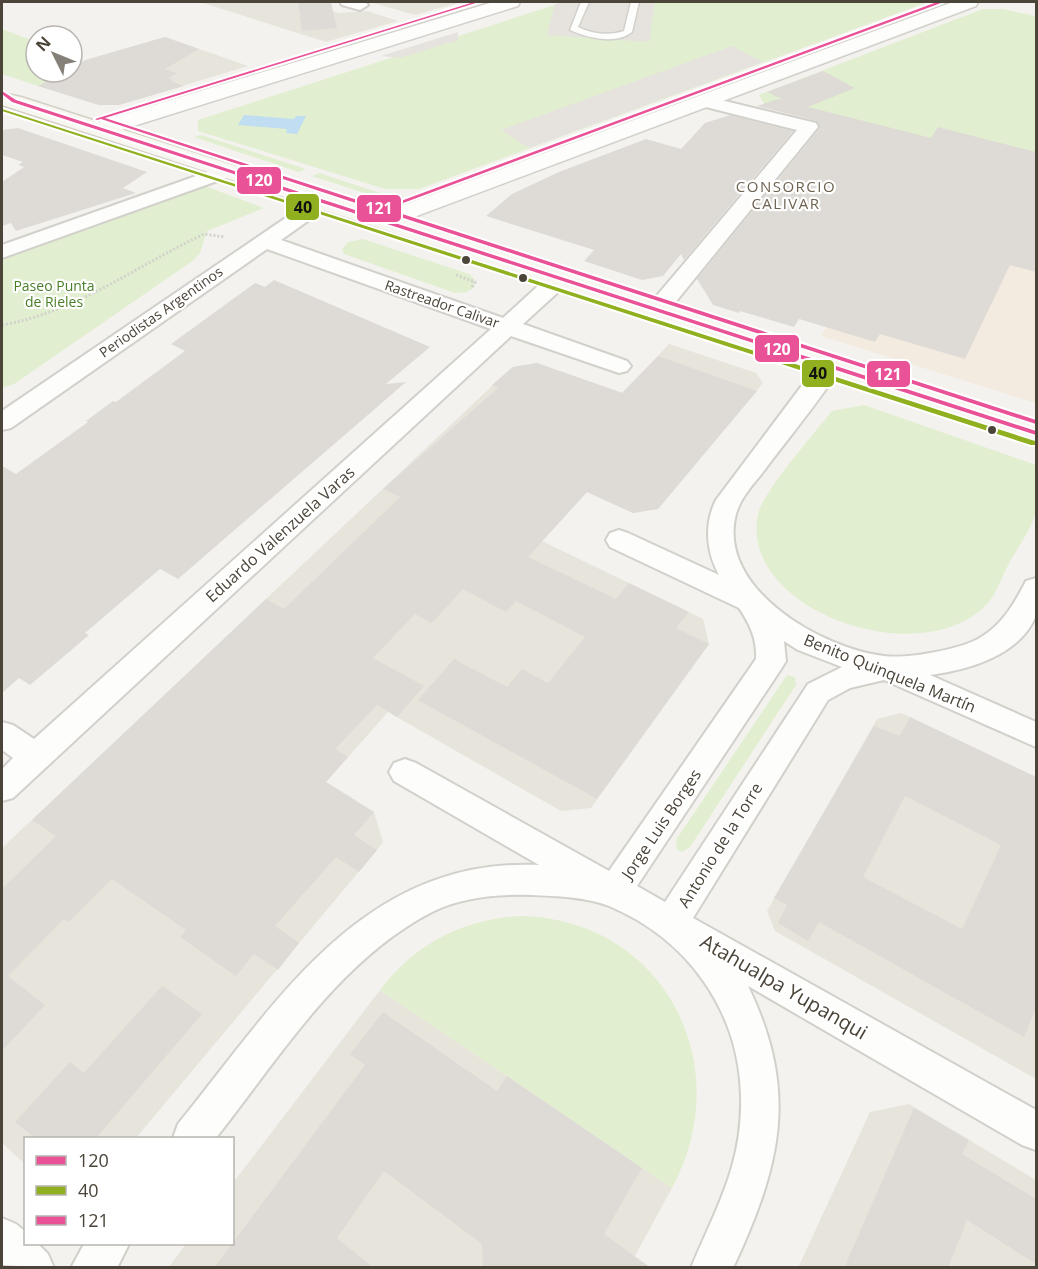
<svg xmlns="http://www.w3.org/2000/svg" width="1038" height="1269" viewBox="0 0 1038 1269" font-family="'Open Sans',sans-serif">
  <rect width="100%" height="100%" fill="#f4f2ee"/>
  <g fill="#e7e4dc">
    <polygon points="200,2 304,2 339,13 367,11 398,21 326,42"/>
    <polygon points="370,2 461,2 415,15"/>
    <polygon points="165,37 248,66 119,105 99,105 38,86 64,72 72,72 72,68 85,60"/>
    <polygon points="669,344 756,373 763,383 658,509 633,513 587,492 542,541 703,619 709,644 591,808 561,811 388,712 326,782 374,812 383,842 377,850 136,1138 26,1138 25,1164 2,1143 2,848 512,367 537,363 623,393"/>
    <polygon points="901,713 1036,777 1036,1079 775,931 767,911 877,719"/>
    <polygon points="380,990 672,1188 629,1267 168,1268 186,1244 232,1244 233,1183"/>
    <polygon points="909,1104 1036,1180 1036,1267 798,1268 870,1112"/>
  </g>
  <polygon fill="#f3ebdf" points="940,150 1036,176 1036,403 821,336"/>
  <g fill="#e1eecf">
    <polygon points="564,2 928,2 419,189 385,189 198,131 198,120"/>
    <polygon points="983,9 1002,9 1036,16 1036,176 764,104 759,95"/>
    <polygon points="2,29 36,42 36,72 64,72 38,86 2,74"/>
    <polygon points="201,135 306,169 299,172 194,137"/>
    <polygon points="319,173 383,194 377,197 312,176"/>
    <polygon points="205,186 264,208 207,231 200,253 194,260 14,384 2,388 2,258"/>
    <polygon points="363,239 469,274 474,279 474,287 467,292 455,293 344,254 342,250 348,242"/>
    <path d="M864,405L1036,465C1037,480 1038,496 1036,510C1034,525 1017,549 1009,563C1002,576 996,596 985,606C918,673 738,609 758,514C762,493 816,431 832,411Z"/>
    <polygon points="787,675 795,677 796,685 690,847 682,852 677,850 676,840"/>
    <path d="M519,916C663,918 739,1064 672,1188L380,990C415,944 461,920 519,916Z"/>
  </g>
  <g fill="#e6e3df">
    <polygon points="564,2 655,2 649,42 547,35 555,4"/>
    <polygon points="458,32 458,40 400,58 381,56"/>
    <polygon points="732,46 763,62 529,148 501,130"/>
  </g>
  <polygon fill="#c0ddf1" points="244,115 294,119 296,116 306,116 297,134 286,133 287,129 238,125"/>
  <g fill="#dedbd6" fill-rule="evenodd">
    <polygon points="298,2 331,2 337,28 302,31"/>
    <polygon points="165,37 199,49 165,69 177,73 168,78 173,80 171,81 184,86 119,105 99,105 38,86 64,72 72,72 72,68 86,60"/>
    <polygon points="823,71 855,88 808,107 931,138 938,127 1036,152 1036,272 1010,265 965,359 880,334 875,342 799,319 794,327 740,311 739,313 713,305 697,279 820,128 817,121 757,106 778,99 783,100 767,92"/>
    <polygon points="730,115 793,131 684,260 681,254 663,276 642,280 584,261 594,250 486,216 512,194 559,172 646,139 681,149 705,123"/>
    <polygon points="18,128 147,172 123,188 136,193 16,231 11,223 2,226 2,182 24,167 18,165 23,162 2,155 2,130"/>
    <polygon points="274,280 430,347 386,384 406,382 178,579 160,569 85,633 89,635 30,685 19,678 2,693 2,466 16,474 88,422 86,421 113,401 116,402 185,351 171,344 255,283 265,287"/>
    <polygon points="658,356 757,391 658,509 633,513 587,492 528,557 616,599 629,583 689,612 676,628 709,644 597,799 418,700 454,659 507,687 522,669 548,683 585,637 516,601 506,612 463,589 432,623 415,614 373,658 424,686 397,717 377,705 335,749 348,757 326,782 374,812 354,835 377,850 359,872 336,857 275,926 299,943 278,970 254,954 236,976 180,937 186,930 112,879 69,922 64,919 8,976 45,1005 2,1051 2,889 56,836 32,820 266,599 284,609 400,497 383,489 498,388 492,385 513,367 537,363 622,393"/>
    <path d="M910,717L1036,777V1008L1024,1037L819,922L808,941L778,923L787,905L774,898L874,726L900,736ZM905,796L1001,845L962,929L863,877Z"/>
    <polygon points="162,986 202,1014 96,1138 35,1138 15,1122 70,1062 84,1073"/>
    <polygon points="383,1012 497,1091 507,1076 642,1168 604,1234 651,1268 483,1268 482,1244 384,1171 337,1238 374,1268 214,1268 365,1065 350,1054"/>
    <polygon points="914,1108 969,1140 962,1154 1036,1199 1036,1264 967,1220 948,1268 844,1268"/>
  </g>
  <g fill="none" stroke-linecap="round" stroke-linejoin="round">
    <g stroke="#d2d0cb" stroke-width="3">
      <path id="service" d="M581,2H589L578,27C592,34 609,36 624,31L631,2H639L632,32C616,45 588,38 570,30Z"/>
    </g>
    <g stroke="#d2d0cb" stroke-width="4">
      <g id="minor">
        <polygon points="340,2 365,2 368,5 360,10 342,5"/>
        <polygon points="704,96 816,123 818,127 665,315 649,315 646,310 649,305 797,130 698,105 695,101"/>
        <polygon points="227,165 234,167 237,171 234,175 2,258 2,245"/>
        <polygon points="322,196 329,198 332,202 329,206 281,240 503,318 551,274 567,274 570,279 567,284 523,324 627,361 631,366 627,371 619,373 511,336 13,798 2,801 2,769 13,758 2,750 2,722 13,725 34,739 491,329 267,249 11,428 2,430 2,411 315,198"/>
        <path d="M830,359L838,361L842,366C819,401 791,435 766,468C755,483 741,496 736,514C716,589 823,649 884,656C907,659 957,650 978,639C1002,626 1014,604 1026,581L1036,578C1036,589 1038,605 1036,615C1021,655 968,670 930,675L1036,722V747L884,680L850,688L828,700L693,918L1036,1110V1150L1022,1145L748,986C799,1092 781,1165 733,1268H691C716,1208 743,1164 741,1096C739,1011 688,939 609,906C587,897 555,896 531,895C499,894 461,897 432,912C339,960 279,1058 216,1138H173L178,1124C276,1003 363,857 539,865L394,781L389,772L394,763L405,759L416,763L609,871L756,659C757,639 750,624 739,608L610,547L606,540L610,533L619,530L628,533L719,575C706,551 704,524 716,500L812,372L822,361ZM784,641L798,650L842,667L808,684L665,902L637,886L781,669L786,661Z"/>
        <polygon points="2,1218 16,1224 26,1232 26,1244 38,1244 48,1254 54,1268 2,1265"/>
        <polygon points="84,1244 129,1244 117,1268 71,1268"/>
      </g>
    </g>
    <g stroke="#d2d0cb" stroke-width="3">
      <g id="tertiary">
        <polygon points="493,2 520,2 518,6 108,134 92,134 89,129 92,124"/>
        <polygon points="953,2 978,2 976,6 390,226 374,226 370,221 374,216"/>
      </g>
    </g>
    <g stroke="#d3cfc5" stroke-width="3">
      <polygon id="secondary" points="2,93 21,97 1036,423 1036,442 2,105"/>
    </g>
    <g stroke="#d3d2cc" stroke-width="3" stroke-dasharray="2 2" stroke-linecap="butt">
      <polyline points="456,275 475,282 471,289"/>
      <path d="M2,325C77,312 136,266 204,234L225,237"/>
    </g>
    <use href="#service" fill="#fdfdfc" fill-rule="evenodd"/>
    <use href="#minor" fill="#fdfdfc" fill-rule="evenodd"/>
    <use href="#tertiary" fill="#fdfdfc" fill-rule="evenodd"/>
    <use href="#secondary" fill="#f7f6f1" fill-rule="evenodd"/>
    <g stroke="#fff" stroke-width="4">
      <polygon id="bus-1" points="2,91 16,100 1036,431 1036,435 12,102 2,94"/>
    </g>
    <g stroke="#fff" stroke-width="4">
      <polygon id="bus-2" points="2,109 1035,441 1036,443 1035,445 1031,445 2,111"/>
    </g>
    <g stroke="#fff" stroke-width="4">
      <polygon id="bus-3" points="474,2 479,2 105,118 382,208 937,2 942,2 941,3 387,209 1036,420 1036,424 382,211 376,212 375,211 377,210 101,119 97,120 95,119"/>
    </g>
    <use href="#bus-1" fill="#e95297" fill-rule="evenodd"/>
    <use href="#bus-2" fill="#90b020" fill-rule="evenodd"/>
    <use href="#bus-3" fill="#e95297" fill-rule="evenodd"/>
  </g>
  <g fill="#4b4439" stroke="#fff" stroke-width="2">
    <circle cx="466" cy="260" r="5"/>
    <circle cx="523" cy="278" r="5"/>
    <circle cx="992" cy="430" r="5"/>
  </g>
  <g text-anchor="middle" stroke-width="4.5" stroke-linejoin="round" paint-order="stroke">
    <g font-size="14" fill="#4a7f2a" stroke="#fff">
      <text x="54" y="291">Paseo Punta<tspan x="54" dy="16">de Rieles</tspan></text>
    </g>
    <g font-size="14" fill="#4b4439" stroke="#fff">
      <text transform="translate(442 304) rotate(19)" y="5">Rastreador Calivar</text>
      <text transform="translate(161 312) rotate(-35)" y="5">Periodistas Argentinos</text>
    </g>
    <g font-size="15" letter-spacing="1.5" fill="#6e6250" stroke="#fff">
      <text x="786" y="192">CONSORCIO<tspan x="786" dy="17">CALIVAR</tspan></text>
    </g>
    <g font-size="16" fill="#4b4439" stroke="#fff">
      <text transform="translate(280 534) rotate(-42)" y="6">Eduardo Valenzuela Varas</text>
      <text transform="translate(890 673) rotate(22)" y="6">Benito Quinquela Martín</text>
      <text transform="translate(661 824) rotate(-56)" y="6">Jorge Luis Borges</text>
      <text transform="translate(720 845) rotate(-58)" y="6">Antonio de la Torre</text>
    </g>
    <g font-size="20" fill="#4b4439" stroke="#fff">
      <text transform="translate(784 987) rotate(30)" y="7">Atahualpa Yupanqui</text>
    </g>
  </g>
  <g stroke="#fff" stroke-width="2">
    <rect x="236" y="166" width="46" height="29" rx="6" fill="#e95297"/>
    <rect x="285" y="193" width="35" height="28" rx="6" fill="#90b020"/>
    <rect x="356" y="194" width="46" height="29" rx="6" fill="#e95297"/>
    <rect x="754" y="334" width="46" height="29" rx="6" fill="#e95297"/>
    <rect x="801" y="359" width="34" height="29" rx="6" fill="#90b020"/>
    <rect x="866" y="360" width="45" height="28" rx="6" fill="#e95297"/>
  </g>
  <g font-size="16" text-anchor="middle" font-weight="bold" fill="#fff">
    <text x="259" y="186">120</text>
    <text x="379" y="214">121</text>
    <text x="777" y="355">120</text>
    <text x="888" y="380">121</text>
  </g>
  <g font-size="16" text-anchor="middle" font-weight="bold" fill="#111">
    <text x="303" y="213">40</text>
    <text x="818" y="379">40</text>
  </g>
  <rect width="1038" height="1269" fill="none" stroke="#4b4439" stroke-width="6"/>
  <rect x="24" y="1137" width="210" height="108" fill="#ffffff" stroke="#b7b4b0" stroke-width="1.5"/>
  <rect x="36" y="1156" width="30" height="9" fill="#e95297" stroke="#b7b4b0" stroke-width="1.5"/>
  <text x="78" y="1167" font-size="18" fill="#4b4439">120</text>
  <rect x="36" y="1186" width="30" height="9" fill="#90b020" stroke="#b7b4b0" stroke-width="1.5"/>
  <text x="78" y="1197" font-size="18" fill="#4b4439">40</text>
  <rect x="36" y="1216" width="30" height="9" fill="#e95297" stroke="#b7b4b0" stroke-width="1.5"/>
  <text x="78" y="1227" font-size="18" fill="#4b4439">121</text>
  <g transform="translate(54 54) rotate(313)"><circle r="28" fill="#ffffff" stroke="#b7b4b0" stroke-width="1.5"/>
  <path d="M0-4.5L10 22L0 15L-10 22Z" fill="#868178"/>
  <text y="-9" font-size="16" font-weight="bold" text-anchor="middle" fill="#4b4439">N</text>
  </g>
</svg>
